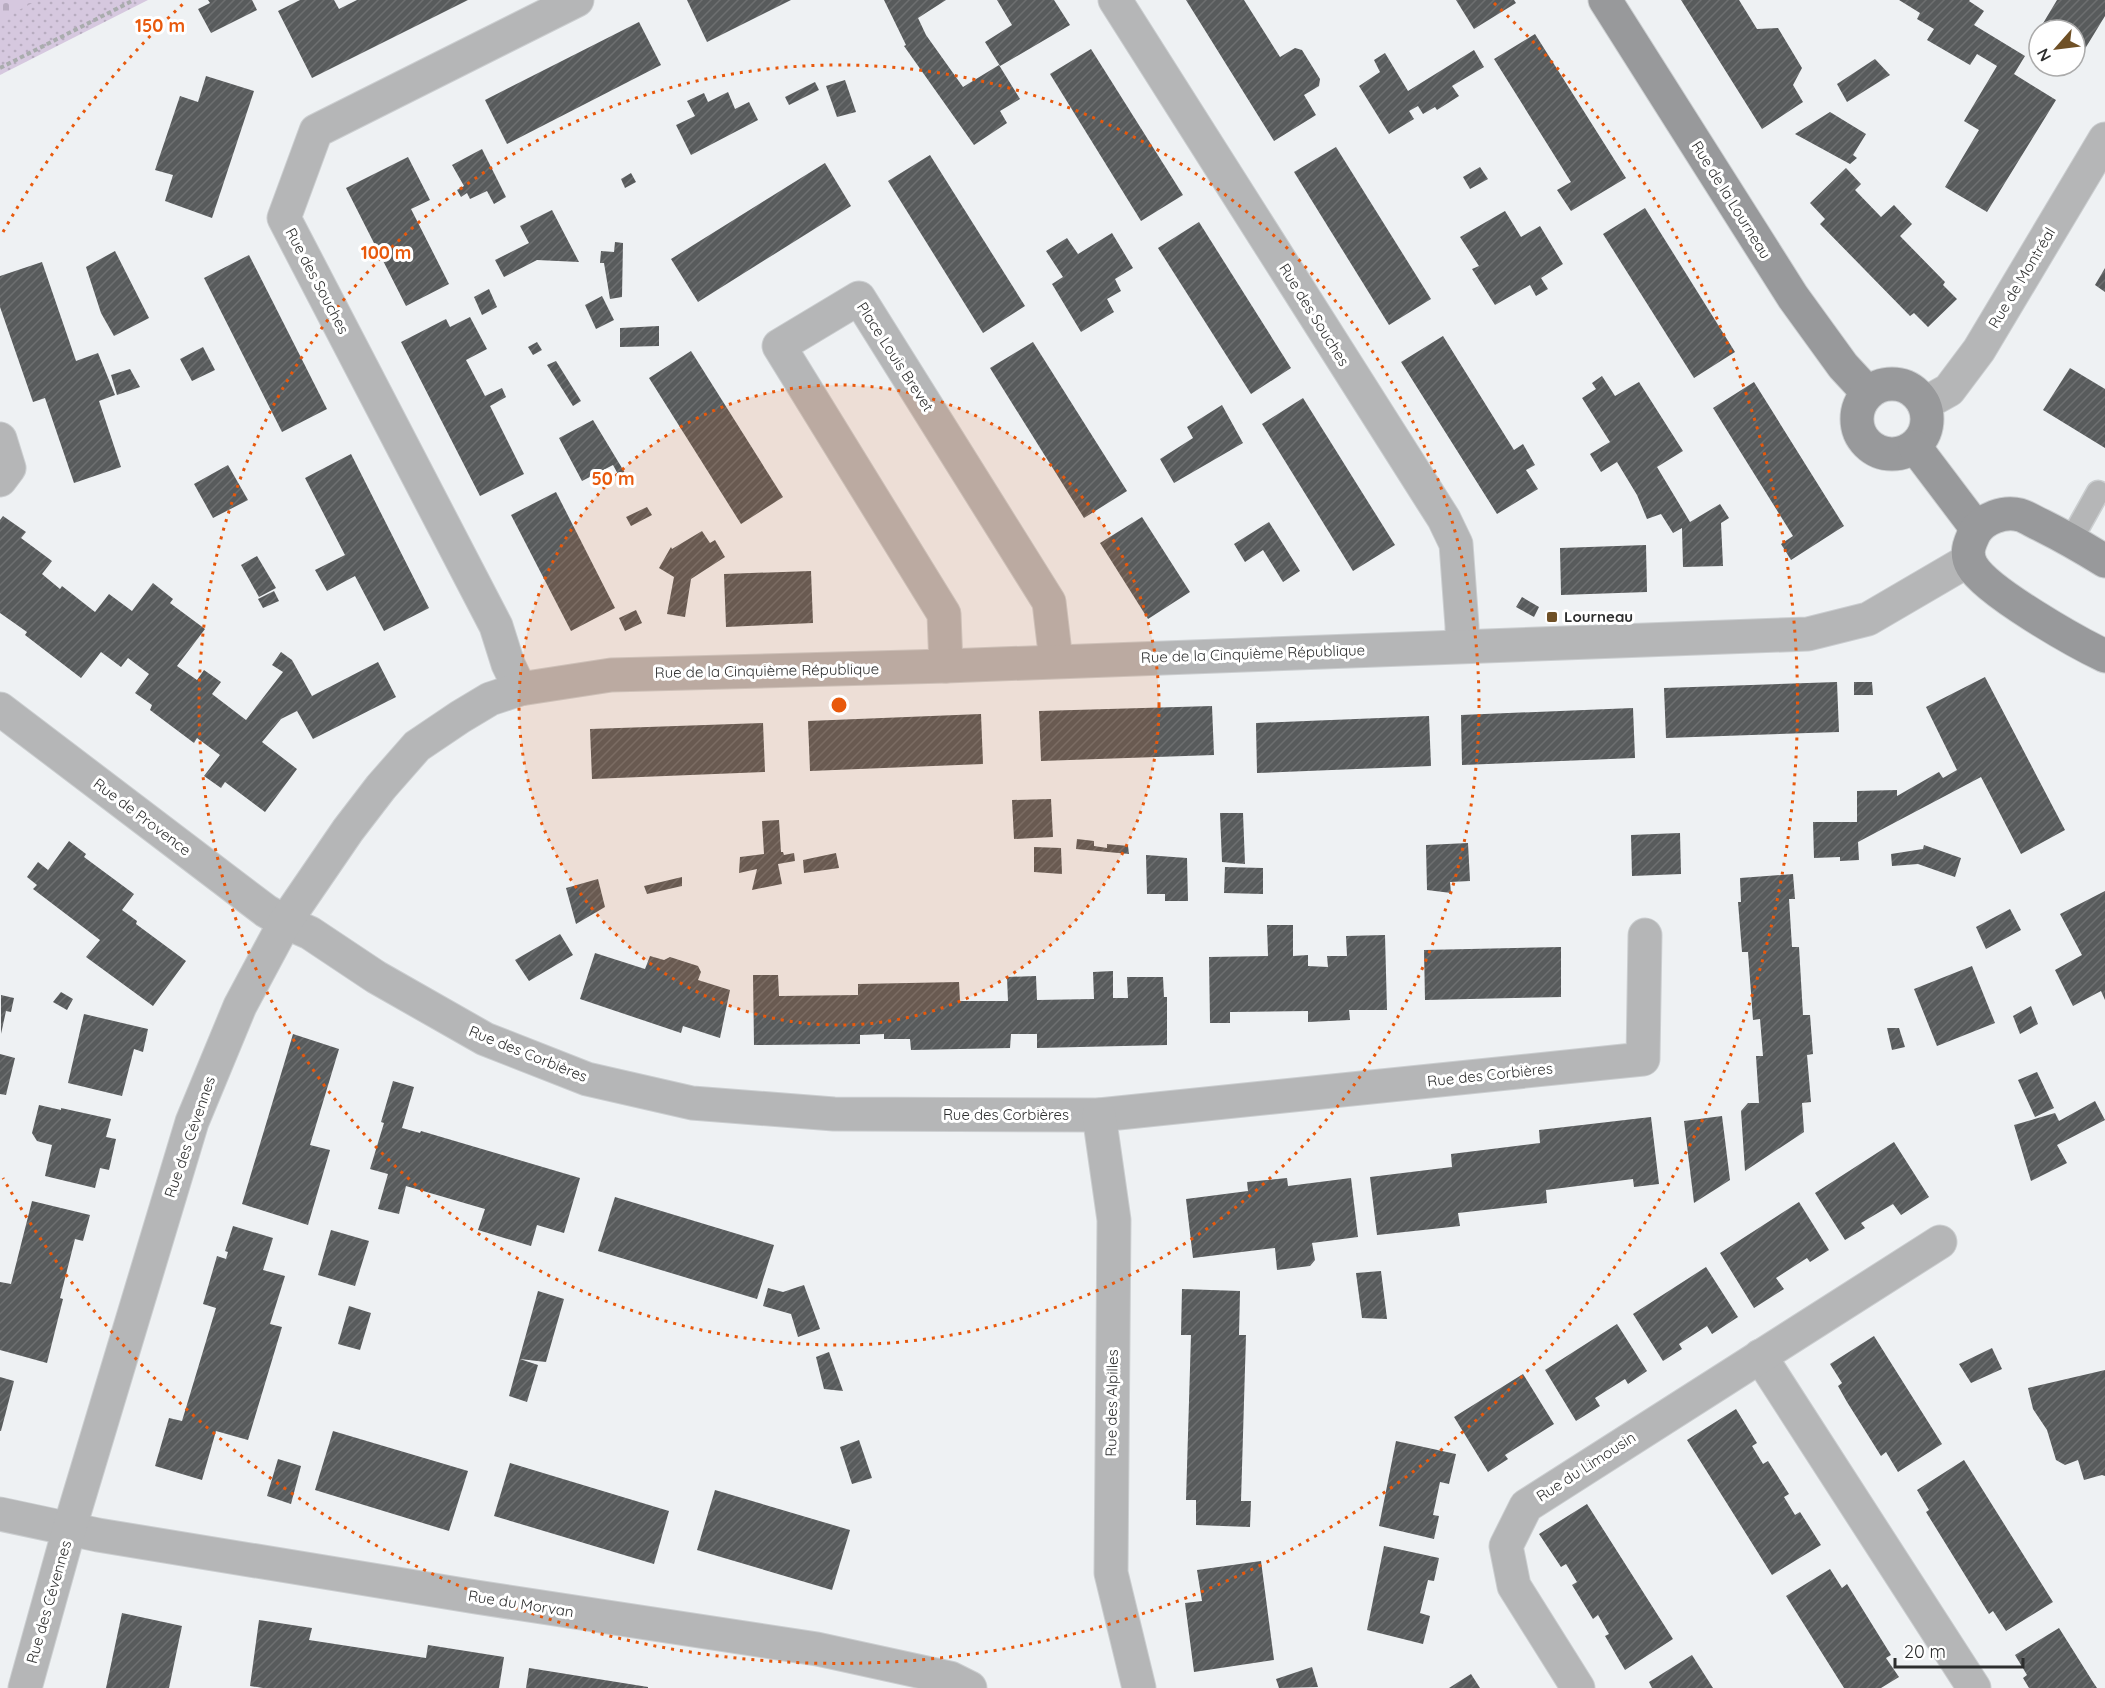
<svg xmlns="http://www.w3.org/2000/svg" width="2105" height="1688" viewBox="0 0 2105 1688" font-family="Quicksand,sans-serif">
  <defs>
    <pattern id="grass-dots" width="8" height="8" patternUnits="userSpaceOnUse" patternTransform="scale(1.5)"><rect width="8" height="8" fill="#d6c8df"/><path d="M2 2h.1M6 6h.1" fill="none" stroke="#b8acc0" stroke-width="1.8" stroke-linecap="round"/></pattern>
    <pattern id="cemetery-stones" width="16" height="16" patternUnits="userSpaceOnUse" patternTransform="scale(1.5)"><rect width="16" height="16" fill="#d6c8df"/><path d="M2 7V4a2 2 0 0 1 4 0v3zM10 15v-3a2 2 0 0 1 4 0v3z" fill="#b8acc0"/></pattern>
    <pattern id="building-hatch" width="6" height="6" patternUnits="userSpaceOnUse" patternTransform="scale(1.5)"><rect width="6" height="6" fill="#585b5c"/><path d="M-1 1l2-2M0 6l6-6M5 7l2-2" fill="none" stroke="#6d6f70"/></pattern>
  </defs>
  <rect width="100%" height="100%" fill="#eef1f3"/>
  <polygon fill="url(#grass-dots)" points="0,0 148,0 0,75"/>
  <polygon fill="url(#cemetery-stones)" points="0,0 38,0 0,20"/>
  <g fill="url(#building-hatch)">
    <polygon points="208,0 252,0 257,10 211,33 198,9 210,3"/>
    <polygon points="300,0 334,0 339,9 357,0 468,0 312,78 278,11"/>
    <polygon points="687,0 791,0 707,42"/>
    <polygon points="884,0 946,0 918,18 926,35 963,87 999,65 1020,99 1000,111 1007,123 974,145 904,46 906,45"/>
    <polygon points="997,0 1054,0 1070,25 1000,66 985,42 1012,25"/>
    <polygon points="1186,0 1244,0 1280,57 1295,48 1302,50 1320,79 1319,86 1304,95 1316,115 1274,141"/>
    <polygon points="1456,0 1514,0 1516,3 1474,29"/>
    <polygon points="1681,0 1739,0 1757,29 1778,28 1802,68 1793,85 1803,102 1762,129"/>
    <polygon points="1899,0 1970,0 1969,1 1984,11 1974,25 2025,56 2014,74 2056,100 1987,212 1945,187 1979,130 1964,121 1997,66 1977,54 1970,65 1927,40 1934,29 1917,19 1920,13"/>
    <polygon points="2057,0 2105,0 2105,16 2080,57 2075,54 2075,30 2039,30"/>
    <polygon points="639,22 661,65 507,144 485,100"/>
    <polygon points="1535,34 1626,178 1571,211 1557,190 1571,182 1494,59"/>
    <polygon points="1091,49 1183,195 1141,221 1050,74"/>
    <polygon points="1474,50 1484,67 1452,86 1459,96 1437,110 1435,107 1423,114 1418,106 1409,111 1414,119 1389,134 1359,86 1380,72 1374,60 1385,53 1408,91"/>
    <polygon points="1875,59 1890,75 1847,102 1837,84"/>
    <polygon points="206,76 254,91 212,218 165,201 173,175 155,170 180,96 198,102"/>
    <polygon points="845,80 856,112 837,117 826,86"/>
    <polygon points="815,82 819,90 789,105 785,97"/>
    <polygon points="728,92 735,109 749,102 758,120 691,155 676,125 695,116 687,101 704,93 708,102"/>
    <polygon points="1830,112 1866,134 1853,155 1857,158 1850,164 1795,134"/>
    <polygon points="1336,147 1431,299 1389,325 1294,172"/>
    <polygon points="482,149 506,197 494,204 487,191 470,199 467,193 461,197 457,190 464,186 452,165"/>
    <polygon points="930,155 1025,306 983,333 888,181"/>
    <polygon points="408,157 430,200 411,209 449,284 406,306 346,188"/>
    <polygon points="825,163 851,206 698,302 671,259"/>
    <polygon points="1480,167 1488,179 1470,189 1463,177"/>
    <polygon points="1846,168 1861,184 1855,190 1881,217 1894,205 1912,224 1900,236 1945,282 1943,285 1957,299 1928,327 1914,313 1910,316 1820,224 1825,219 1810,203"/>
    <polygon points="631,173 636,182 625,188 621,179"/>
    <polygon points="1645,208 1735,352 1694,378 1603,234"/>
    <polygon points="552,210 579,262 537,260 504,277 495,260 529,243 520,226"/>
    <polygon points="1505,211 1521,237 1540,226 1563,264 1541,278 1548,289 1536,296 1530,285 1495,305 1472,269 1479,266 1460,237"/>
    <polygon points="1199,222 1291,368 1251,394 1158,248"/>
    <polygon points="1112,233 1133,268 1115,279 1121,291 1107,299 1114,312 1081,332 1052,284 1063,277 1046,251 1067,238 1078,254"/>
    <polygon points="615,242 623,243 622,297 610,299 604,263 600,263 601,251 614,252"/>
    <polygon points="115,251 149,318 114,336 101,313 86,267"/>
    <polygon points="249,255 327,409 282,432 204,278"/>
    <polygon points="42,262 76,361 98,353 115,395 99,401 121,467 74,483 45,398 33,402 0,307 0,276"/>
    <polygon points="2105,268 2105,292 2095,285"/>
    <polygon points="489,289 497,307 482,315 474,297"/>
    <polygon points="602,296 614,320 596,329 585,305"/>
    <polygon points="470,317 487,349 466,360 485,396 502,388 506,397 490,406 524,474 480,496 401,342 446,319 450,327"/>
    <polygon points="659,326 659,346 620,347 620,328"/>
    <polygon points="1443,336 1514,450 1523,444 1535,465 1526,470 1538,489 1497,514 1401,362"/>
    <polygon points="537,342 542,350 533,355 528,347"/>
    <polygon points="1033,342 1127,491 1084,518 990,368"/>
    <polygon points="203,347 215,370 192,381 180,359"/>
    <polygon points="691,351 783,497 741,524 649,378"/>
    <polygon points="556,361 581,401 573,406 547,365"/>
    <polygon points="2070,368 2105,389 2105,448 2043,410"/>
    <polygon points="130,369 140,387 117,395 111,375"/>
    <polygon points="1602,376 1615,396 1639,382 1683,451 1657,467 1690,522 1720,504 1729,518 1721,523 1723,566 1683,567 1682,528 1673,533 1661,514 1647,519 1637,495 1617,462 1601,472 1590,454 1610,442 1582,398 1596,389 1592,383"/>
    <polygon points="1754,382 1844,526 1791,560 1781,544 1793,536 1713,408"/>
    <polygon points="1303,398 1395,545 1353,571 1262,424"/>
    <polygon points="1222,405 1243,443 1174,483 1160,459 1193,438 1187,427"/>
    <polygon points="593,420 625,473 619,476 613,465 582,481 559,438"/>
    <polygon points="351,454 429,608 384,631 355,576 327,591 315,570 345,555 305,478"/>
    <polygon points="228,465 248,500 213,518 194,484"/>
    <polygon points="556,492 615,608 571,631 511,515"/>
    <polygon points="647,507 652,515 631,526 626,517"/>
    <polygon points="3,516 26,532 21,538 52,561 42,574 60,589 62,586 95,612 109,594 132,611 153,583 173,599 170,603 205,629 177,666 197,680 204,670 221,682 212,694 246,720 283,672 272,665 281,652 292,660 312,696 378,662 396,697 313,739 297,711 281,719 262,742 297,769 265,812 225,782 221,788 204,776 220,755 197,738 194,743 150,710 152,705 135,693 149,674 128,658 121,667 101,652 81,678 25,635 27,632 0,613 0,520"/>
    <polygon points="1142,517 1190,592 1148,619 1100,543"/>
    <polygon points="1269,522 1300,571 1283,582 1263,550 1245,562 1234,544"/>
    <polygon points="702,531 710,543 715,540 725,557 691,579 685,617 667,614 674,577 659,568 671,547 672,549"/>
    <polygon points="1646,545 1647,592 1561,595 1560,548"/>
    <polygon points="257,556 276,588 259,597 241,565"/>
    <polygon points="811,571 813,623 726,627 724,574"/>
    <polygon points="274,591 279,601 263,608 258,599"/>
    <polygon points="1522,597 1539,607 1534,617 1516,607"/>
    <polygon points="636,610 642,623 625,631 619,618"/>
    <polygon points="1985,677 2065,830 2021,854 1981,777 1858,842 1859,860 1840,861 1840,857 1814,858 1813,822 1857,822 1857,791 1897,790 1897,796 1939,772 1943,778 1957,770 1926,707"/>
    <polygon points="1837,682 1839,732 1666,738 1664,688"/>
    <polygon points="1854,682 1872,682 1873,695 1854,695"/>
    <polygon points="1212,706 1214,755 1041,761 1039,711"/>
    <polygon points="1633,708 1635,758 1462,765 1461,715"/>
    <polygon points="981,714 983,764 810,771 808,721"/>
    <polygon points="1429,716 1431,766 1257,773 1256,723"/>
    <polygon points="763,723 765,772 592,779 590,729"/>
    <polygon points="1051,799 1053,837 1014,839 1012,800"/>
    <polygon points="1220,813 1243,813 1245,864 1222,862"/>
    <polygon points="779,820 781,852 783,852 784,855 794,853 795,861 778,864 782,884 752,890 757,869 739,873 740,857 764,854 762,821"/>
    <polygon points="1680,833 1681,874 1632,876 1631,835"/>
    <polygon points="1077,839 1094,841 1094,846 1107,848 1107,844 1128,846 1129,854 1076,849"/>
    <polygon points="69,841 86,854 84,857 134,894 122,910 137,921 136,924 186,961 153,1006 86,957 100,940 33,889 37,885 27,877 38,862 48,870"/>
    <polygon points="1468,843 1470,881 1450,882 1451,893 1427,890 1426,845"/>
    <polygon points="1924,845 1961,858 1955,877 1918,864 1892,866 1891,854 1923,849"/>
    <polygon points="1034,847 1061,848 1062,874 1034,872"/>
    <polygon points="836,853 839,868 804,873 803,860"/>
    <polygon points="1146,855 1187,858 1188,901 1165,901 1165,894 1147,894"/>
    <polygon points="1225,867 1263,868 1263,894 1224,893"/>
    <polygon points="1793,874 1795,899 1789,899 1792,947 1799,947 1803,1015 1810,1015 1813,1054 1807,1055 1811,1102 1802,1103 1804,1132 1745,1171 1741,1111 1748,1103 1759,1103 1756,1056 1763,1056 1760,1019 1753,1020 1748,952 1742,952 1738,902 1741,902 1740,878"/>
    <polygon points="682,877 682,886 647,894 644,886"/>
    <polygon points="598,879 605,907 576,924 566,888"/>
    <polygon points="2105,891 2105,1000 2101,991 2073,1006 2055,970 2082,955 2060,914"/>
    <polygon points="2010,909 2021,930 1986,949 1976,927"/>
    <polygon points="1267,925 1293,925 1293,956 1308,955 1308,966 1328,967 1327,956 1347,956 1346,936 1385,935 1387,1010 1349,1010 1350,1020 1308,1022 1308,1011 1230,1012 1230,1023 1210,1023 1209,957 1268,956"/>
    <polygon points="560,934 573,955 529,981 515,960"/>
    <polygon points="1561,947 1561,997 1425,1000 1424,950"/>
    <polygon points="595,953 645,969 650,956 664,960 670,957 698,966 701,972 698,980 730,990 720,1038 683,1026 681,1033 580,999"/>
    <polygon points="1972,966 1995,1023 1937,1046 1914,989"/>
    <polygon points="1113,971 1113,998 1128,998 1127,977 1163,977 1164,997 1167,997 1167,1045 1037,1048 1037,1034 1011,1034 1010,1048 911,1050 910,1039 884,1039 884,1034 860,1035 860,1044 754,1045 753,975 778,975 779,996 858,995 858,984 959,982 960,1001 1008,1001 1007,977 1036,976 1037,1000 1094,999 1093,972"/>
    <polygon points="61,992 73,999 67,1010 53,1002"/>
    <polygon points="1,995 14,998 11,1012 6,1011 1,1034"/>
    <polygon points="2031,1006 2038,1024 2020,1034 2013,1016"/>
    <polygon points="84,1014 148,1029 143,1052 134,1049 122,1096 68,1083"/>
    <polygon points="1887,1028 1899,1028 1905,1047 1892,1050"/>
    <polygon points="293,1034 339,1049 310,1145 330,1150 308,1225 242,1204"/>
    <polygon points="0,1054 15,1058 6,1095 0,1094"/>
    <polygon points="2037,1072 2054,1108 2035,1117 2018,1080"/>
    <polygon points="393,1081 414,1087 402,1128 420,1133 421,1131 580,1178 564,1233 537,1225 531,1246 478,1230 485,1209 406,1186 399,1214 378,1209 388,1174 370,1169 384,1123 381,1122"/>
    <polygon points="2095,1101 2105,1120 2057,1145 2067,1163 2031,1181 2014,1125 2055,1113 2059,1121"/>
    <polygon points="39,1105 61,1110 61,1108 111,1119 106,1137 116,1139 109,1170 100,1168 95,1188 45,1176 52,1145 37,1141 32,1133"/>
    <polygon points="1722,1116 1730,1180 1694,1203 1684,1121"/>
    <polygon points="1651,1117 1659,1184 1634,1187 1633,1179 1546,1190 1547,1203 1458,1213 1460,1226 1377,1235 1370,1177 1452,1167 1451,1154 1540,1143 1539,1130"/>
    <polygon points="1894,1142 1929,1197 1901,1215 1893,1204 1861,1223 1865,1228 1845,1240 1815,1193"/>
    <polygon points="1287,1178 1288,1186 1351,1178 1358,1237 1312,1243 1315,1260 1310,1266 1277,1270 1275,1248 1193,1258 1186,1199 1248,1191 1247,1182"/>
    <polygon points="615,1197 774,1245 757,1299 598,1251"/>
    <polygon points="32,1201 90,1215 83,1241 75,1239 60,1298 63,1299 47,1363 0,1350 0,1282 11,1284"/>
    <polygon points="1799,1202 1829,1250 1810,1262 1807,1258 1776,1278 1784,1289 1754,1308 1720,1253"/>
    <polygon points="233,1226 273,1238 263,1270 285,1276 270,1324 282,1327 248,1440 216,1431 202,1480 155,1466 169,1418 182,1421 216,1308 203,1304 217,1256 226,1259 228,1252 225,1251"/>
    <polygon points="331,1230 369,1241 355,1286 318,1275"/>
    <polygon points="1706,1267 1738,1317 1712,1334 1707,1326 1679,1344 1682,1349 1663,1361 1633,1314"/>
    <polygon points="1381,1271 1387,1319 1362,1318 1356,1273"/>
    <polygon points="804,1285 820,1329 798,1337 791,1314 763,1306 768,1288 783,1292"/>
    <polygon points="1182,1289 1240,1291 1239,1335 1246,1335 1241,1501 1251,1501 1250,1527 1196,1525 1196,1500 1186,1500 1191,1335 1181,1335"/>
    <polygon points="538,1291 564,1299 546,1362 520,1359 538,1365 527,1402 509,1396"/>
    <polygon points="349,1306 371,1313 360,1350 338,1344"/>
    <polygon points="1617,1324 1647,1371 1628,1384 1625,1379 1595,1398 1600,1406 1576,1421 1545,1370"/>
    <polygon points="1874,1336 1942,1444 1898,1472 1886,1452 1881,1456 1847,1402 1838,1386 1842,1383 1830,1364"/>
    <polygon points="1992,1348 2002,1369 1971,1383 1959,1364"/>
    <polygon points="829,1352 843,1391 824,1389 816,1357"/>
    <polygon points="2105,1370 2105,1476 2102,1475 2084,1480 2078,1460 2065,1465 2056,1460 2047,1430 2033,1409 2028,1388"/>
    <polygon points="1523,1374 1554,1424 1505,1455 1508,1459 1488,1472 1454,1417"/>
    <polygon points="0,1377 14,1381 1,1431 0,1431"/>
    <polygon points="1736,1409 1757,1443 1752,1446 1763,1464 1768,1461 1789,1494 1784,1497 1795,1515 1800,1512 1821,1545 1772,1575 1687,1440"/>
    <polygon points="333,1431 468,1471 449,1531 315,1490"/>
    <polygon points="859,1440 872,1478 852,1484 840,1447"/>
    <polygon points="1396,1441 1456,1454 1449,1484 1440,1482 1433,1515 1439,1516 1434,1539 1379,1526"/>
    <polygon points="278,1459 301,1466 291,1504 267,1496"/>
    <polygon points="1964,1460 2053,1602 2006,1631 1993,1611 1989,1614 1926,1512 1929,1510 1917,1490"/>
    <polygon points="510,1463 669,1511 654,1564 494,1516"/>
    <polygon points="715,1490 850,1530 832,1590 697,1550"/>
    <polygon points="1587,1504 1673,1639 1625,1670 1605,1636 1609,1634 1598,1615 1593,1619 1572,1585 1577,1582 1566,1564 1561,1567 1539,1534"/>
    <polygon points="1384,1546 1439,1558 1434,1581 1428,1580 1420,1613 1430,1616 1423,1644 1367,1630"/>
    <polygon points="1261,1561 1274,1660 1194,1672 1185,1603 1202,1601 1197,1570"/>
    <polygon points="1830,1569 1842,1588 1847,1584 1891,1655 1886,1658 1899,1677 1881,1688 1844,1688 1786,1596"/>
    <polygon points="122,1613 182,1626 169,1688 106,1688"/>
    <polygon points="259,1620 312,1628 309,1640 426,1658 428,1645 504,1657 499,1688 263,1688 250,1686"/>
    <polygon points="2059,1628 2093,1682 2097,1688 2029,1688 2023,1678 2027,1675 2015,1655"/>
    <polygon points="1692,1655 1713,1688 1652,1688 1649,1682"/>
    <polygon points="1312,1667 1318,1687 1279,1688 1276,1679"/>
    <polygon points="529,1668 648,1687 648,1688 526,1688"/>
    <polygon points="1471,1674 1480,1688 1449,1688"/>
  </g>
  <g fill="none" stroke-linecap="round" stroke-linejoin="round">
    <g stroke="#cbced0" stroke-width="25">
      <polyline id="lane" points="2071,540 2098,492"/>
    </g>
    <g stroke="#cbced0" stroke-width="35">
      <g id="street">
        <polyline points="1115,0 1444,519 1456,544 1462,626 1462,646"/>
        <polyline points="1924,404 1949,390 1979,350 2105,139"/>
        <polyline points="0,439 9,468 0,480"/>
        <polyline points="946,666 944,614 779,346 859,298 1049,602 1056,661"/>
        <polyline points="520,689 508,664 496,626 284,218 316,131 577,0"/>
        <polyline points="0,709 266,911 285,922 310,933 376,977 485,1039 587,1079 692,1103 834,1114 1099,1115 1643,1059 1645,935"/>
        <polyline points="1099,1115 1114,1220 1111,1573 1139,1688"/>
        <polyline points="1760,1356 1974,1688"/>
        <polyline points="0,1514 98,1535 476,1597 817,1649 950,1678 970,1688"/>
        <polyline points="25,1688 69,1530 192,1122 240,1006 285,922 348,830 381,787 417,746 460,717 490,699 520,689 611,675 946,666 1808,634 1868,619 1969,560"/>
        <polyline points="1578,1688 1514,1586 1506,1546 1526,1506 1940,1242"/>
      </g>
    </g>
    <g stroke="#cbced0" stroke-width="35">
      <g id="secondary">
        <polyline points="1605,0 1793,297 1843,366 1868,393"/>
        <circle cx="1892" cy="419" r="35"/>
        <polyline points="1915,447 1977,529"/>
        <path d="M2105,561C2084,548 2063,536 2041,525C2034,522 2027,517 2020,515C2004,511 1984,518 1975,532C1969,544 1965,554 1972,566C1987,592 2076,642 2105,656"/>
      </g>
    </g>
    <polyline stroke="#a9acad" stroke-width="4" stroke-dasharray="4.5 3" stroke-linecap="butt" points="0,68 134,0"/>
    <use href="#lane" stroke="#b5b6b7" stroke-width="22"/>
    <use href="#street" stroke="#b5b6b7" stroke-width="33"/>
    <use href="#secondary" stroke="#98999b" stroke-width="33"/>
  </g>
  <circle cx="839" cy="705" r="320" fill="#e8590c" fill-opacity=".12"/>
  <g fill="none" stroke="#e8590c" stroke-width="3" stroke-dasharray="3 6">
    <circle cx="839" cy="705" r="320"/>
    <circle cx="839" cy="705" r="640"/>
    <path d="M3 232A960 960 0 0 1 184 3M1494 3A960 960 0 1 1 3 1178"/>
  </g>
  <rect fill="#6f5026" stroke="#fff" stroke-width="2" x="1546" y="611" width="12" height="12" rx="3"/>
  <g text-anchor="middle" stroke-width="6" stroke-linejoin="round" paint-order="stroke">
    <g font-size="15" fill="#2d2e2e" stroke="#fff">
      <text transform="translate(1731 200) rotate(58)" y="5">Rue de la Lourneau</text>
      <text transform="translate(2022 278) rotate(-59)" y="5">Rue de Montréal</text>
      <text transform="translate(317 281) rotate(62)" y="5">Rue des Souches</text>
      <text transform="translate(1314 315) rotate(58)" y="5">Rue des Souches</text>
      <text transform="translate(895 357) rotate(57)" y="5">Place Louis Brevet</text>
      <text transform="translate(1253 654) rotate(-2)" y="5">Rue de la Cinquième République</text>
      <text transform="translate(767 671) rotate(-1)" y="5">Rue de la Cinquième République</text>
      <text transform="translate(142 817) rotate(37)" y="5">Rue de Provence</text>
      <text transform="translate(528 1054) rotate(22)" y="5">Rue des Corbières</text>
      <text transform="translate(1490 1075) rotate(-6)" y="5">Rue des Corbières</text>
      <text x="1006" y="1120">Rue des Corbières</text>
      <text transform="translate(190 1137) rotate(-71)" y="5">Rue des Cévennes</text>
      <text transform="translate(1112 1403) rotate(-89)" y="5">Rue des Alpilles</text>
      <text transform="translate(1586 1467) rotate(-33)" y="5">Rue du Limousin</text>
      <text transform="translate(49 1602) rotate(-74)" y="5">Rue des Cévennes</text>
      <text transform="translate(521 1604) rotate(9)" y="5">Rue du Morvan</text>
    </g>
    <g font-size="15" font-weight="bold" fill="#2d2e2e" stroke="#fff" text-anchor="start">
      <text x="1564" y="622">Lourneau</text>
    </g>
  </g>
  <circle cx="839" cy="705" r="9" fill="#e8590c" stroke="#fff" stroke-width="3"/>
  <g font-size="18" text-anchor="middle" font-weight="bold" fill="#e8590c" stroke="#fff" stroke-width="6" stroke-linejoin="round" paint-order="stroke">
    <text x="160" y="32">150 m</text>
    <text x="386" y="259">100 m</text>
    <text x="613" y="485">50 m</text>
  </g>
  <g transform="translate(2057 48) rotate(242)"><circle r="28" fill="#ffffff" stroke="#ababab" stroke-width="1.5"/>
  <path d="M0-4.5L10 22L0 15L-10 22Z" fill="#6f5026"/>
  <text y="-9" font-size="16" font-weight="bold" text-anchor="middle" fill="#2d2e2e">N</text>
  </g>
  <path d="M1895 1658v9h128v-9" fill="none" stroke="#2d2e2e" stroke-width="3"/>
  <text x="1904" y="1658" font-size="18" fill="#2d2e2e" stroke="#ffffff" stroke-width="4.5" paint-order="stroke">20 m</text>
</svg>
